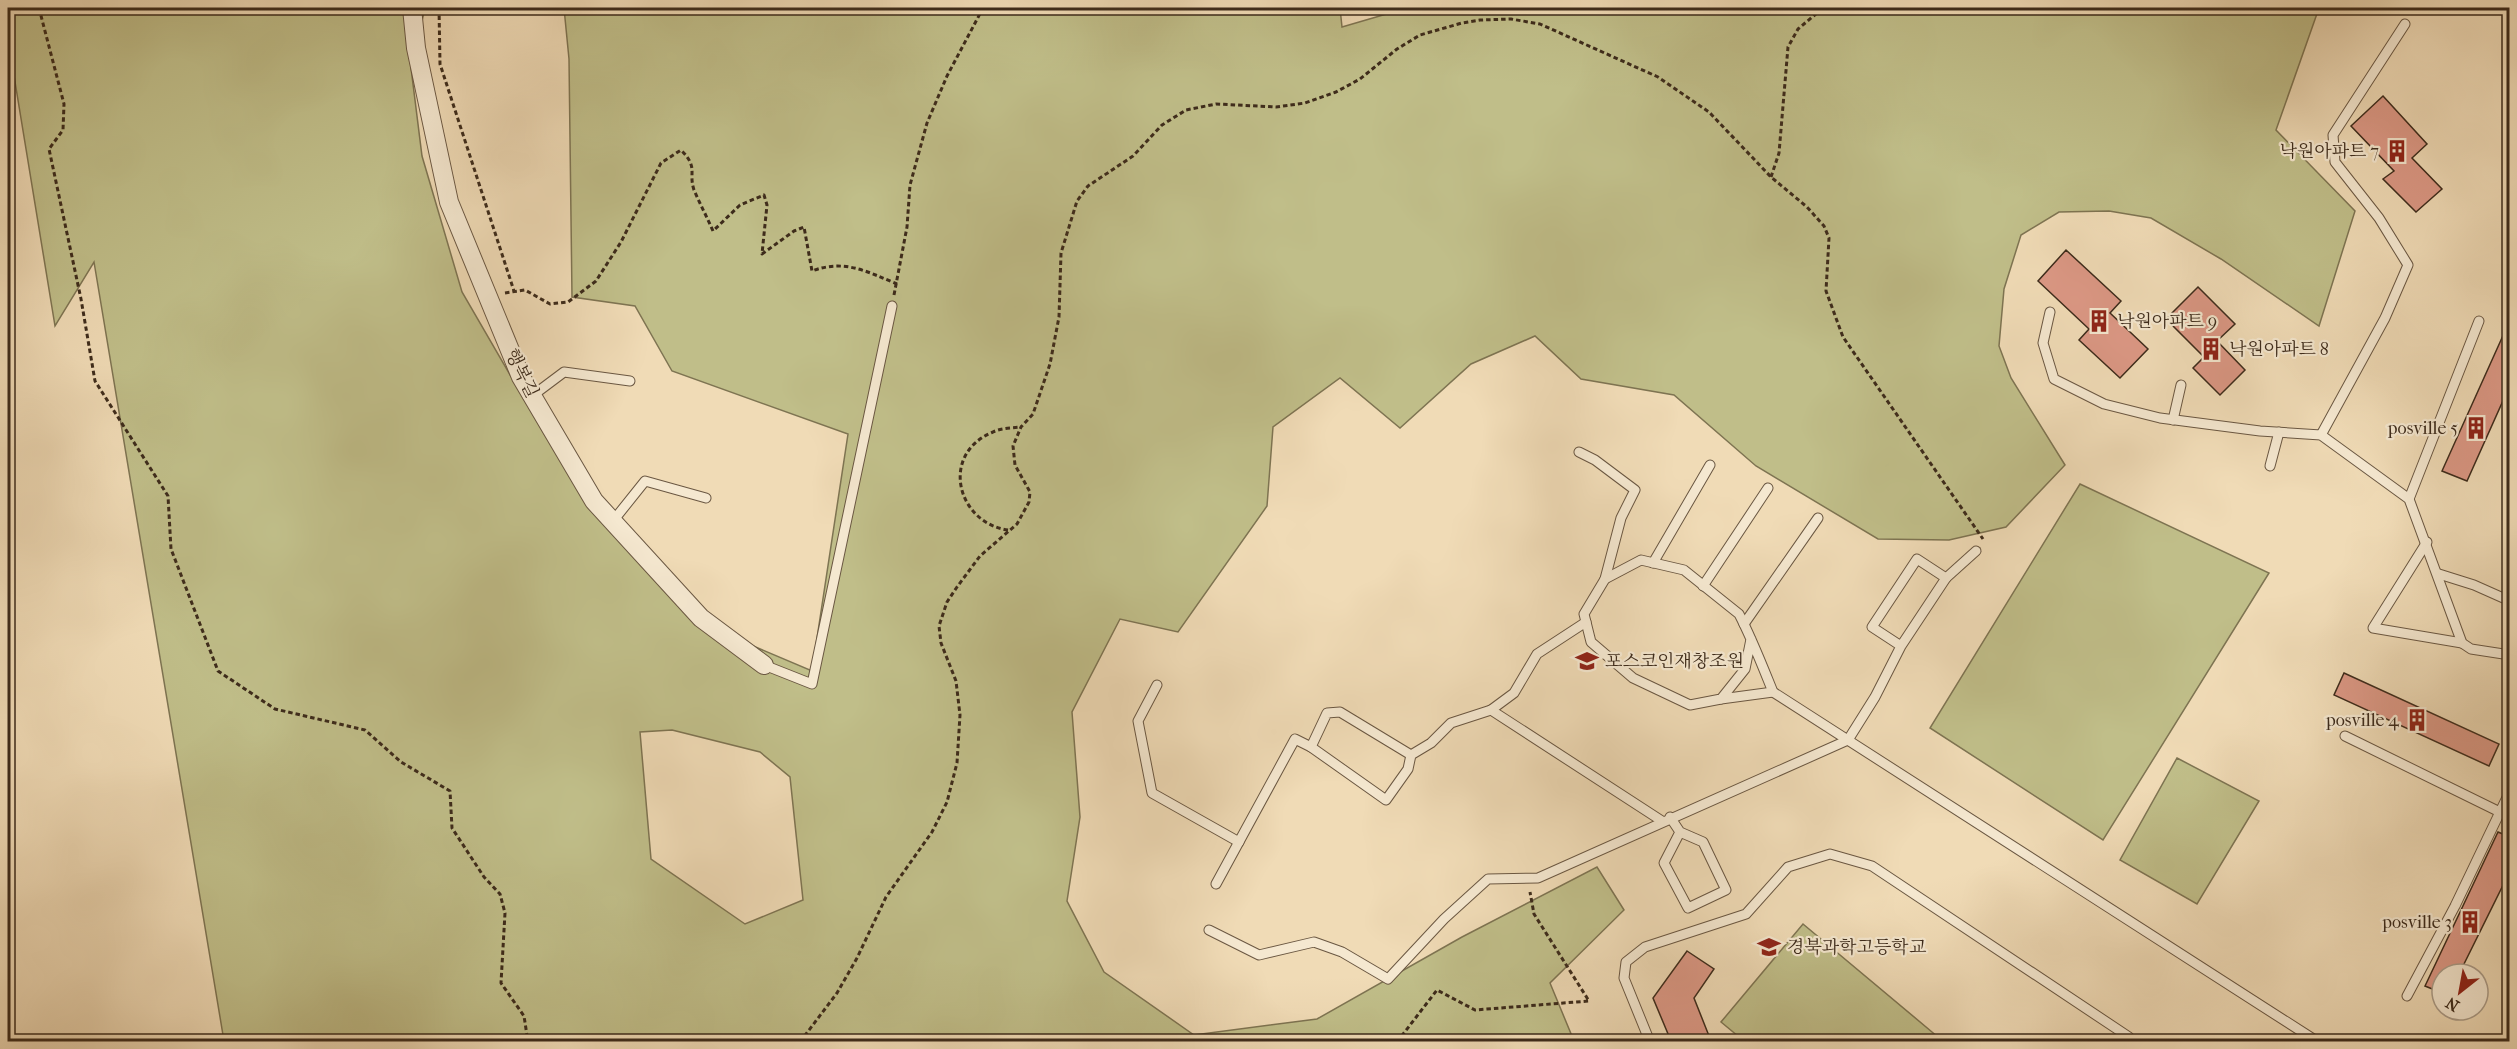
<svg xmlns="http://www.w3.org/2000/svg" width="2517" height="1049" viewBox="0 0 2517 1049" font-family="'IM FELL French Canon','Noto Serif KR',serif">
  <rect width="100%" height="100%" fill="#f0dbb6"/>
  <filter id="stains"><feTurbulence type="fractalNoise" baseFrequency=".00333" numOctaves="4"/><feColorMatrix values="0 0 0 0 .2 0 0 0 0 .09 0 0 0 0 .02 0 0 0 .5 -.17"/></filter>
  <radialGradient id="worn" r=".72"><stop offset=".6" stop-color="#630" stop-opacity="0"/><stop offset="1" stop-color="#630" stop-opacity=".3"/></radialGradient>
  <g fill="#c0be89" stroke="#7e7452" stroke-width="1.5" fill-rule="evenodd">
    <path d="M8,8H425L411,68L422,156L462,292L545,435L692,620L812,671L848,434L672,371L635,306L572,297L569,59L564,8H1340L1342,27L1407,8H2319L2276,130L2355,211L2319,326L2221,259L2151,218L2109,211L2059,212L2021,235L2004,289L1999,346L2011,378L2065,465L2006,527L1949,540L1878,539L1756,466L1674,395L1581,379L1535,336L1471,364L1400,428L1340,378L1273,427L1267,506L1178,632L1120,619L1072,712L1080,817L1067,901L1104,972L1194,1035L1317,1019L1462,937L1597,867L1624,910L1550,983L1574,1041H224L94,262L55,326L8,39ZM672,730L760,752L790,777L803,900L745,924L651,859L640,732Z"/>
    <polygon points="2080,484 2269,573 2103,840 1930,728"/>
    <polygon points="2177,758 2259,801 2197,904 2120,860"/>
    <polygon points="1803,924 1938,1037 1935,1041 1744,1041 1721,1022"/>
  </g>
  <g fill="#dc9885" stroke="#3d2b1b" stroke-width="1.5">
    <polygon points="2383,96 2427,144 2412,158 2442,189 2416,212 2383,179 2394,171 2351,126"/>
    <polygon points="2066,250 2121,301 2110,313 2148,349 2120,378 2079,340 2089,329 2038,281"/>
    <polygon points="2198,287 2235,324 2217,341 2245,370 2220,395 2193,368 2204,357 2166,319"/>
    <polygon points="2510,320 2510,385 2467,481 2442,471"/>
    <polygon points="2344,673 2499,744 2489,766 2334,695"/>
    <polygon points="2498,832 2510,837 2510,871 2459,974 2442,974 2442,993 2425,986"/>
    <polygon points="1687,951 1714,969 1694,998 1711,1041 1671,1041 1653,998"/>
  </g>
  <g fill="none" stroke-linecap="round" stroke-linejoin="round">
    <g stroke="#6a5742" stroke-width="11">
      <g id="service">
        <polyline points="2050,312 2043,343 2054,379 2104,404 2160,418 2260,431 2321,435 2409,499 2462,643 2471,649 2510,655"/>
        <polyline points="532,396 564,372 630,381"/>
        <polyline points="2173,420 2181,385"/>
        <polyline points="2321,435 2385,318 2408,265 2379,218 2335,162 2333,135 2405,24"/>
        <polyline points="1579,452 1595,460 1635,490 1621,518 1605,579"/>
        <polyline points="2270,466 2279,432"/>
        <polyline points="2409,499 2479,321"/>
        <polyline points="613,521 645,481 706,498"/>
        <polyline points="2427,542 2373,628 2462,643"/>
        <polyline points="1653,563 1710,465"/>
        <polyline points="2439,574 2474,585 2510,601"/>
        <polyline points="1946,578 1976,551"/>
        <polyline points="1703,586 1768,488"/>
        <polyline points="1744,624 1818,518"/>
        <path d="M1751,639L1745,669L1721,699L1690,705L1633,678L1591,642L1584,614L1605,579L1641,560L1684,570L1739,614C1752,639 1762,665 1773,692L2318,1042"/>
        <polyline points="764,665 812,684 892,306"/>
        <polyline points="1157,685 1138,721 1152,793 1239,842"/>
        <polyline points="1721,699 1773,692"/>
        <polyline points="1491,710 1662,821"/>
        <polyline points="2345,736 2510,817"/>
        <polyline points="1411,755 1340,712 1327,713 1311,747 1386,800 1408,769 1411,755 1431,743 1451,723 1491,710 1514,693 1537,654 1586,622"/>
        <polyline points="1670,817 1680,832 1703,842 1726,890 1688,908 1664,863 1680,832"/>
        <polyline points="1216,884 1295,739 1311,747"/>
        <polyline points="1209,930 1259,955 1314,942 1342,952 1388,979 1444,919 1488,879 1538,878 1848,740 1875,697 1901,646 1946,578 1917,559 1872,627 1901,646"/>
        <polyline points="2407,996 2455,906 2510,791"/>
        <polyline points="1650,1042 1624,978 1626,962 1645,947 1746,914 1788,867 1830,854 1872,866 2129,1037 2130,1042"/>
      </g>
    </g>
    <g stroke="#6a5742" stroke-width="20">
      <polyline id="minor" points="412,8 416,48 449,202 521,377 594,501 701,618 764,665"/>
    </g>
    <g stroke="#3d2b1b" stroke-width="3" stroke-dasharray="4.5 3" stroke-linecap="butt">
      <polyline points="39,8 64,104 63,130 49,149 81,299 95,381 168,496 171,549 218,671 275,709 365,730 401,762 450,791 452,828 484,877 500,894 505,913 501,983 524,1016 528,1042"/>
      <polyline points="439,8 440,64 514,291"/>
      <polyline points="1771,177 1779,153 1788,47 1798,29 1823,8"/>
      <path d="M505,293L525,290L550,304L568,302L596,281L621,242L661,163L681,150C699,168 688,172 694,190C700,204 707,217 713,231L740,205L764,195L767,205L762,254L794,231L804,227L812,271C844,259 866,271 897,284"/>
      <polyline points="894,295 907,227 910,185 927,123 947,76 983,8"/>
      <path d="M1008,530C957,523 939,454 993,432C1001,428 1012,428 1021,427"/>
      <polyline points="800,1042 837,993 857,958 886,897 932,832 947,802 957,763 960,715 956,681 941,643 939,626 947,602 957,587 980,556 1017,524 1029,502 1030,492 1015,465 1013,446 1021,427 1033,414 1050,364 1059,317 1061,253 1077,201 1088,186 1133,156 1162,125 1186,110 1216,104 1276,107 1305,103 1336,92 1360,79 1397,49 1420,35 1462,23 1480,20 1511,19 1540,24 1658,77 1709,112 1771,177 1807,207 1824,226 1829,238 1826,291 1843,337 1983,539"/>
      <polyline points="1397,1042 1437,990 1475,1010 1589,1001 1534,914 1530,892"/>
    </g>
    <use href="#service" stroke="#f5e8d0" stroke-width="9"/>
    <use href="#minor" stroke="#f5e8d0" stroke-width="18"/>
  </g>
  <defs>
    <g id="building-bare" transform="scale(1.8)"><path d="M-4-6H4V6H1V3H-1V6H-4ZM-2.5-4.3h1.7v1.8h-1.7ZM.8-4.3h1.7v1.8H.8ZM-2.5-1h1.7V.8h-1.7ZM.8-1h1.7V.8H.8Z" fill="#8f2418" stroke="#f5e8d0" stroke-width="2.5" paint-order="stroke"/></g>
    <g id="university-bare" transform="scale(1.8)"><path d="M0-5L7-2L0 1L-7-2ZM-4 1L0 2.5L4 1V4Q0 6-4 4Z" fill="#8f2418" stroke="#f5e8d0" stroke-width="2.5" paint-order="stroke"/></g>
    <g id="school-bare" transform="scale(1.8)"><path d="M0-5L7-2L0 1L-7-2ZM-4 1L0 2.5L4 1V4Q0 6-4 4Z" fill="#8f2418" stroke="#f5e8d0" stroke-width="2.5" paint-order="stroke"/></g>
  </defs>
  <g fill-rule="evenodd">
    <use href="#building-bare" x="2397" y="151"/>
    <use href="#building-bare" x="2099" y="321"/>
    <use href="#building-bare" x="2211" y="349"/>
    <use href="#building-bare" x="2476" y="428"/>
    <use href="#university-bare" x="1587" y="661"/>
    <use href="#building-bare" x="2417" y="720"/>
    <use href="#building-bare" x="2470" y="922"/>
    <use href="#school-bare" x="1769" y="947"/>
  </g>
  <g text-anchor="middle" stroke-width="4.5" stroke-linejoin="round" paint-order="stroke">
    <g font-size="18" fill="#3d2b1b" stroke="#f5e8d0" text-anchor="end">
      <text x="2379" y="157">낙원아파트 7</text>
      <text x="2117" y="327" text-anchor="start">낙원아파트 9</text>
      <text x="2229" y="355" text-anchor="start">낙원아파트 8</text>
      <text x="2458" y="434">posville 5</text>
      <text x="1605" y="667" text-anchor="start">포스코인재창조원</text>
      <text x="2399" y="726">posville 4</text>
      <text x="2452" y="928">posville 3</text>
      <text x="1787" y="953" text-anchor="start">경북과학고등학교</text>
    </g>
    <g font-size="18" fill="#3d2b1b" stroke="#f5e8d0">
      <text transform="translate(522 373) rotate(64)" y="6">행복길</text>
    </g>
  </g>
  <rect width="2517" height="1049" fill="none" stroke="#f0dbb6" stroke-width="30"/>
  <rect x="9" y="9" width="2499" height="1031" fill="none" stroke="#3d2b1b" stroke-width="3"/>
  <rect x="15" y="15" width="2487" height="1019" fill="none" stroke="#3d2b1b" stroke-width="1.5"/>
  <g transform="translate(2460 992) rotate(211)"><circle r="28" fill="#f5e8d0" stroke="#ab9c88" stroke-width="1.5"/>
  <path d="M0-4.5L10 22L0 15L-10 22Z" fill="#8f2418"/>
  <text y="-9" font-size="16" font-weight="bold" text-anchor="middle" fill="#3d2b1b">N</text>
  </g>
  <rect width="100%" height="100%" filter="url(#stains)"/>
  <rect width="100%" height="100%" fill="url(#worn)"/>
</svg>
